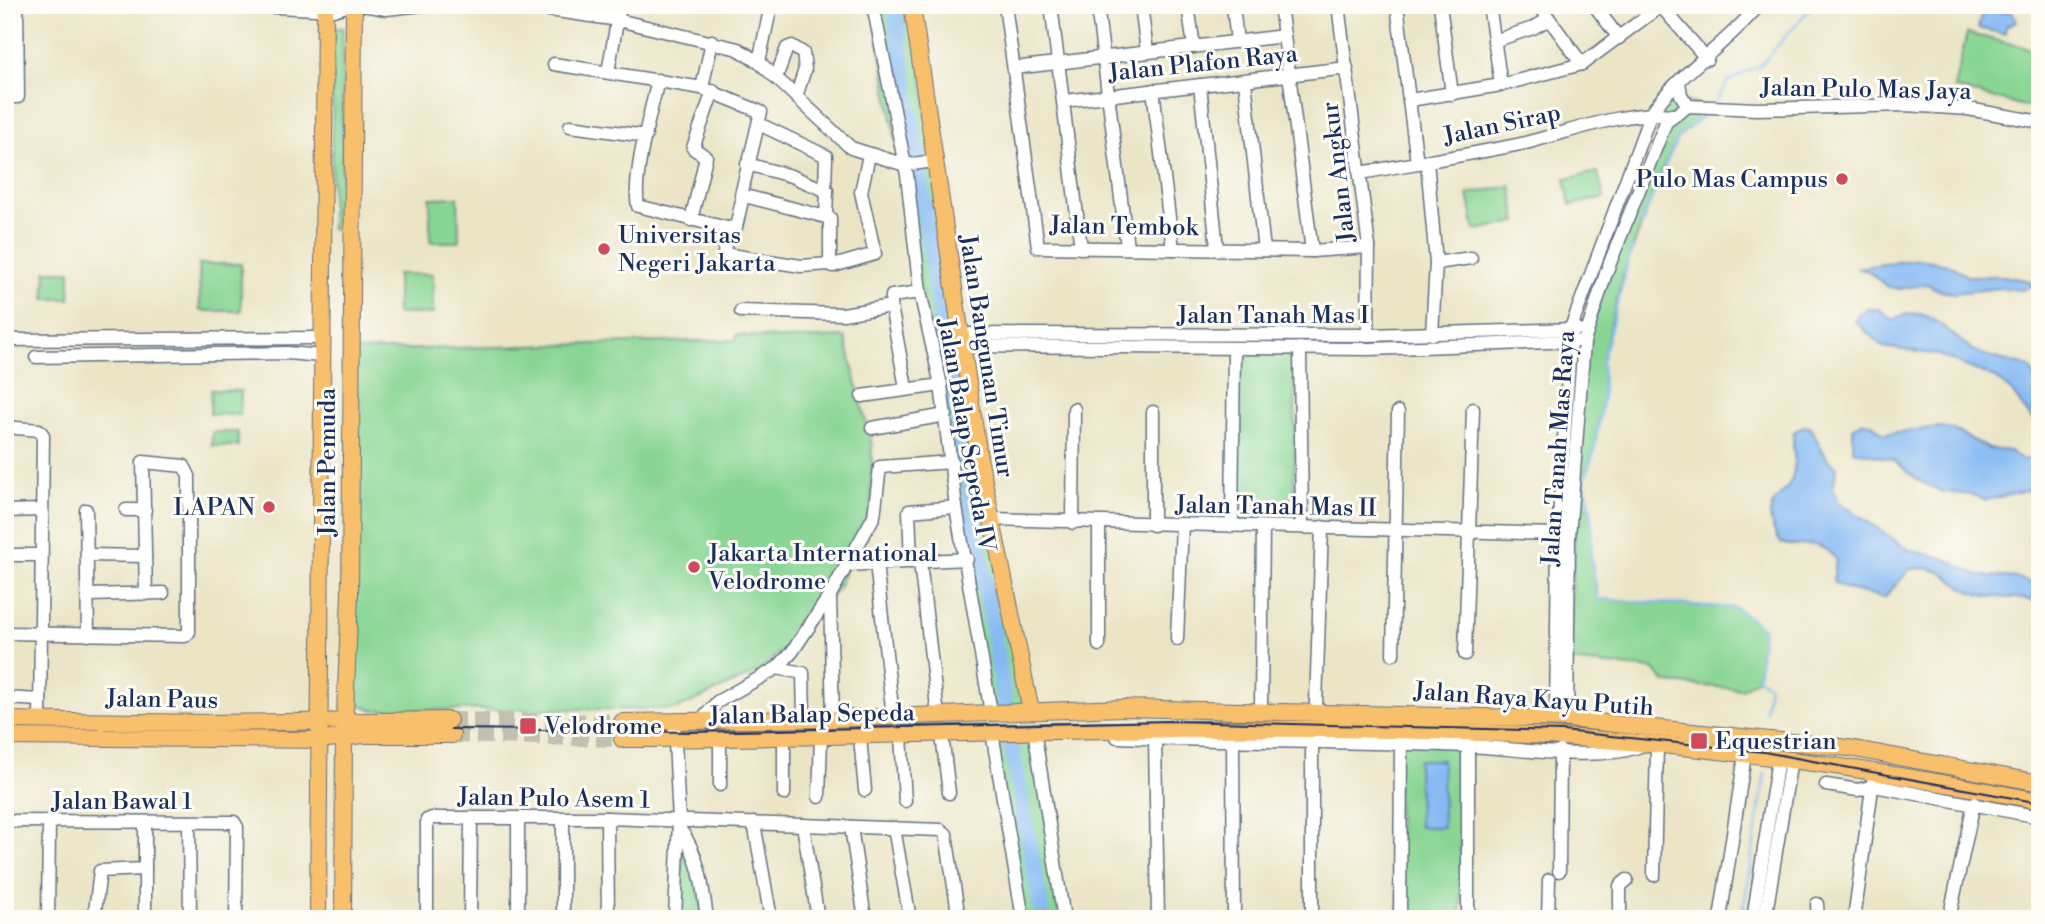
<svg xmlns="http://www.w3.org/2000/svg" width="2045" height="924" viewBox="0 0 2045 924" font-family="'Libre Bodoni',serif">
  <rect width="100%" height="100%" fill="#fdfcf7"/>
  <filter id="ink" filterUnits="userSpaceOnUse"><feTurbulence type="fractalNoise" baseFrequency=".0143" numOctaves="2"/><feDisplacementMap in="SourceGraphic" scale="14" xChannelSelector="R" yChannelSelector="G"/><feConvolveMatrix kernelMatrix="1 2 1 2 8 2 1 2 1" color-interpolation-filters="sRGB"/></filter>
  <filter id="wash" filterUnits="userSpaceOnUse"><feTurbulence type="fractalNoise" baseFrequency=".00686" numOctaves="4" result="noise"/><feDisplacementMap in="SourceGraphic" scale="28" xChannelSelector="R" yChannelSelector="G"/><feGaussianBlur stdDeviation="1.57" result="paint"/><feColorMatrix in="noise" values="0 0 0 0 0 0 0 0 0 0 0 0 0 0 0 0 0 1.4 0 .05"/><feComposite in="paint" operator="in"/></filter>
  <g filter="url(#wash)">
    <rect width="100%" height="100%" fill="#ebe5c6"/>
    <g fill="#89d694" stroke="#528279" stroke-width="2">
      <polygon points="873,5 912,5 952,288 1031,711 991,713"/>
      <polygon points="333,28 343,28 341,229 331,229"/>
      <polygon points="1967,33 2040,51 2040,110 1954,88"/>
      <polygon points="1679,82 1683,101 1712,108 1678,137 1658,180 1622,278 1602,361 1603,396 1594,452 1584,480 1592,518 1591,557 1598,599 1736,608 1763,628 1758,678 1742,689 1666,683 1653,669 1568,661 1584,342 1666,122 1651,113"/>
      <polygon points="1598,172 1604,198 1570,205 1565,179"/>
      <polygon points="1511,186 1517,222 1475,230 1468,194"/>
      <polygon points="458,197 459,242 430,242 430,198"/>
      <polygon points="199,264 241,264 241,311 200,311"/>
      <polygon points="46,271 70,271 70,299 45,299"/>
      <polygon points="433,274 433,314 397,314 397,274"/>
      <polygon points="737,335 787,339 845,337 872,446 871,510 837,590 796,638 760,671 677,709 373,710 345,698 350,351 735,340"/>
      <polygon points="1239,351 1296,352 1294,523 1237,522"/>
      <polygon points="211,390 241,391 240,415 210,414"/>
      <rect x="212" y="432" width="26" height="14"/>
      <polygon points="1034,730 1064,919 1023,919 992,732"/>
      <polygon points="1396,739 1460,742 1461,919 1400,919"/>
      <polygon points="679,832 690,849 704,919 682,919"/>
    </g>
    <g fill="#85b9f3" stroke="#5074a8" stroke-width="2">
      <polygon points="1984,5 2000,5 2000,12 2012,12 2017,21 2006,26 2005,34 1978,28"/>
      <polygon points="1919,259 1948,264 1967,276 2003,276 2030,281 2032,286 2022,290 2000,288 1955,293 1940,291 1927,284 1899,289 1886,286 1868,271 1856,268"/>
      <path d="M1867,309H1879L1893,320C1926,299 1946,333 1972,349C1988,359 2012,361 2029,367L2040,385V417L2032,419L2011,391L1995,378L1939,355L1883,347L1855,321L1859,313Z"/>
      <polygon points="1863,422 1871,423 1884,434 1938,427 1952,429 1989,449 2010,451 2022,460 2040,457 2040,488 1986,500 1973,495 1943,492 1919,481 1893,460 1853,450 1853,428"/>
      <path d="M1804,426L1810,427L1828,460L1837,467L1833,487L1839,502L1909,550L1943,558L1977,575L2018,578L2040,586V603C2016,594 1997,601 1975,593C1945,583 1950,565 1910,569L1884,598C1867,592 1847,592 1833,582L1836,559C1812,533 1807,552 1781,543C1752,499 1790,501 1794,470C1796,457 1791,445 1794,432Z"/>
      <polygon points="1418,760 1442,760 1443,827 1419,827"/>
    </g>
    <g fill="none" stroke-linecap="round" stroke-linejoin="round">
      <g stroke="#85b9f3" stroke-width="2.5">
        <polyline points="1716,102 1728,81 1761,65 1813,5"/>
        <polyline points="1640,225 1678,136 1707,112"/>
        <polyline points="1632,248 1602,361 1603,396 1594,452 1584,480 1592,518 1591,557 1597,599 1736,608 1763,628 1758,678 1769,686 1765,711"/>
        <polyline points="1742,919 1765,773"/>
      </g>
      <g stroke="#85b9f3" stroke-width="16">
        <polyline points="894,5 941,320 1005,704"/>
        <polyline points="1010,739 1043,919"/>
      </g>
    </g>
  </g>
  <g filter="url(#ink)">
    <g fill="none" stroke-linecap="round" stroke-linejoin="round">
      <g stroke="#c1c1b1" stroke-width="16" stroke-dasharray="16 8" stroke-linecap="butt">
        <polyline points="449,720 622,722"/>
        <polyline points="452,735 622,739"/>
      </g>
      <g stroke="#646f82" stroke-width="15">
        <g id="minor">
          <polyline points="242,5 333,10 350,5"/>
          <polyline points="364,5 386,9 422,5"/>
          <polyline points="516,5 618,20 738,49 759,62 851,148 905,165 934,161"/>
          <polyline points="873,5 907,175 920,292 941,385 956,507 991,713"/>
          <polyline points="1005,5 1038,247 1312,251 1369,247"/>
          <polyline points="1051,5 1081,248"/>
          <polyline points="1097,5 1127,247"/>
          <polyline points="1141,5 1147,52"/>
          <polyline points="1188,5 1194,47"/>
          <polyline points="1233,5 1237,42"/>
          <polyline points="1280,5 1312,251"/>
          <polyline points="1338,5 1369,247 1368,335"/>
          <polyline points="1397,5 1417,163"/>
          <polyline points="1440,5 1452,94"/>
          <polyline points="1489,5 1501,85"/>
          <polyline points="1539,5 1582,64"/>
          <polyline points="1594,5 1619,38"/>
          <polyline points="1660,5 1707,59"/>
          <polyline points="712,41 702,88 761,112 741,195 830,218 830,264 833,266 875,254 861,192 869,155"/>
          <polyline points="1494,41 1533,28 1549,19"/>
          <polyline points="759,62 771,5"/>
          <polyline points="554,64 702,88"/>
          <polyline points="1014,68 1284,36"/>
          <polyline points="608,72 620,5"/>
          <polyline points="776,78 787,48 792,46 803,53 805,69 796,97"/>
          <path d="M658,80C651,112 632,175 638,206L727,228"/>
          <polyline points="1245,82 1264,250"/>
          <polyline points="1679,82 1681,95 1688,106"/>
          <polyline points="1200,85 1217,248"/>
          <polyline points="1153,90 1173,249"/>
          <polyline points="5,97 18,97 17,5"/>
          <polyline points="1410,100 1501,85 1582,64 1662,5"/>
          <polyline points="1064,101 1347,68"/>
          <polyline points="759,124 826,156 825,191"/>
          <polyline points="570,126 646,136"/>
          <polyline points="1427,161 1436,263 1432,334"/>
          <polyline points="747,164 791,176 827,191 826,216"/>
          <path d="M1361,173C1415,163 1468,155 1521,144C1572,132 1622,110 1674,115"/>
          <polyline points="743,196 736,227 727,228 724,254 801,266 830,264"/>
          <polyline points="691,220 706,157 693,148 713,91"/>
          <polyline points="1436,263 1471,258"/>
          <polyline points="891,306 906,388"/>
          <polyline points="741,311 843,314 891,306 892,296 920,292"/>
          <polyline points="959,334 1368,335 1578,329"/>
          <polyline points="5,340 322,338"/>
          <polyline points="961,346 1370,349 1576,341"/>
          <polyline points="1300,348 1302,526"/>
          <polyline points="36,357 287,353 322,356"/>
          <polyline points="862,396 941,385"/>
          <polyline points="1153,412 1153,525"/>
          <polyline points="5,427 39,430 43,435 40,720"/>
          <polyline points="872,428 946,415"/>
          <polyline points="86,510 88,635"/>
          <polyline points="126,510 145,510"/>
          <polyline points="5,511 41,510"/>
          <polyline points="992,519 1558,534"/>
          <polyline points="1073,523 1074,409"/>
          <polyline points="1232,526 1234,348"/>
          <polyline points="5,555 41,555"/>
          <polyline points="88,555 145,556"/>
          <polyline points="911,562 909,511 956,507"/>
          <polyline points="920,562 938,716"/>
          <polyline points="876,563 893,717"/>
          <polyline points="847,565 967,559"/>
          <polyline points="89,595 163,593"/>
          <polyline points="830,596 833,719"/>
          <polyline points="5,633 185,636 189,632 189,476 184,466 143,462 146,594"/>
          <polyline points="1177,639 1182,525"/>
          <polyline points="1099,645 1099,523"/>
          <polyline points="1393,654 1398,412"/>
          <polyline points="1465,654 1473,409"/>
          <polyline points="777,668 803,673 804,720"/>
          <polyline points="5,698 40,700"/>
          <polyline points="1261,704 1263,527"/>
          <polyline points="1316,704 1322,527"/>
          <path d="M1556,719L1558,534L1571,328L1651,113C1679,73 1727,44 1759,5"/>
          <polyline points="1567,719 1569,537 1584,342 1606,273 1666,122 1688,106 1757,109 1906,105 1968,109 2040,122"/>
          <polyline points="674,721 679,821 675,919"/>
          <polyline points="701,721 717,702 777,668 792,652 830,595 874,516 880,467 952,462"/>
          <polyline points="1034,730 1064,919"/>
          <polyline points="992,732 1023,919"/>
          <polyline points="942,735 949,793"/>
          <polyline points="901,736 905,801"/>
          <path d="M1117,737C1234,742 1352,741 1469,746C1516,748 1602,763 1643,745"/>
          <polyline points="860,738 865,790"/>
          <polyline points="784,739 784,794"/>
          <polyline points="1155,739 1158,919"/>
          <polyline points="1233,740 1234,919"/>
          <polyline points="1312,742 1312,919"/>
          <polyline points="720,785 720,738"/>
          <polyline points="1826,785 1858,790 1874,786 2040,817"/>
          <polyline points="819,797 821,738"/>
          <polyline points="607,818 608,919"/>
          <polyline points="518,819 518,919"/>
          <polyline points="5,821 234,822 237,827 236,919"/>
          <polyline points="189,822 190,919"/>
          <polyline points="754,823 771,919"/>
          <polyline points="803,825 818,919"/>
          <polyline points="851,827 865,919"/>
          <path d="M679,828C699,853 703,887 707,919"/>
          <polyline points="894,828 910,919"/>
          <polyline points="1559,871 1560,751"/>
          <polyline points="1654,875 1657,747"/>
          <polyline points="1817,904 1818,919"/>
          <polyline points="48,919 49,823"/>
          <polyline points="94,919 100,871 145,869"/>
          <polyline points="145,919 145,822"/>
          <polyline points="427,919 427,820 432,818 607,818 941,830 946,834 959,919"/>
          <polyline points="470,919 471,818"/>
          <polyline points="563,919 563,819"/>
          <polyline points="1400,919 1401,737"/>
          <polyline points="1468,919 1468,740"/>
          <polyline points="1548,919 1549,880"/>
          <polyline points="1620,919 1620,886 1627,880"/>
          <polyline points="1720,919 1745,755"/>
          <polyline points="1753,919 1778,759"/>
          <polyline points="1765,919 1791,760"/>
          <polyline points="1854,919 1873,781"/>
          <polyline points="1949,919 1974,803"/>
        </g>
      </g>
      <g stroke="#646f82" stroke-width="18">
        <g id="major">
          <polyline points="912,5 979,457 1031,711"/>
          <polyline points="5,720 209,723 449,720"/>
          <polyline points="622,722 833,719 1123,708 1567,719 1849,748 2040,783"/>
          <polyline points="5,737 319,740 364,735 452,735"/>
          <path d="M622,739C917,738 1213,720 1508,734C1685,742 1866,767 2040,801"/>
          <polyline points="318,919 325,5"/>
          <polyline points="343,919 344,737 350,594 354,5"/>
        </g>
      </g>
      <use href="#minor" stroke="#fff" stroke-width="12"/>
      <use href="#major" stroke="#f8bf6c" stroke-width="16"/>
      <polyline stroke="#1b2f5e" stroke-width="2" points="451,729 691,732 1170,721 1563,731 1764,752 2040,803"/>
    </g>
  </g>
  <g fill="#d1495b" stroke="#fdfcf7" stroke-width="2.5">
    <circle cx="1842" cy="179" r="7"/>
    <circle cx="604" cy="249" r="7"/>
    <circle cx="269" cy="507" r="7"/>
    <circle cx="694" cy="567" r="7"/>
    <rect x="519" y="717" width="18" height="18" rx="3.5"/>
    <rect x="1690" y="732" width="18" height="18" rx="3.5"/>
  </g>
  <g text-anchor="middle" stroke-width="6" stroke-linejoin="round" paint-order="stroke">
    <g font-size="24" fill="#1b2f5e" stroke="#fdfcf7">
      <text transform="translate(1203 63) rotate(-6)" y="8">Jalan Plafon Raya</text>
      <text transform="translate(1866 89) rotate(1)" y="8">Jalan Pulo Mas Jaya</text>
      <text transform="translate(1502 124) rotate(-12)" y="8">Jalan Sirap</text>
      <text transform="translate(1338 172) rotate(-97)" y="8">Jalan Angkur</text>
      <text transform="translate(1124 226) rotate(1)" y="8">Jalan Tembok</text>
      <text x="1273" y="323">Jalan Tanah Mas I</text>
      <text transform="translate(987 356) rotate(81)" y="8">Jalan Bangunan Timur</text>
      <text transform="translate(967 435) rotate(80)" y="8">Jalan Balap Sepeda IV</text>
      <text transform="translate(1558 448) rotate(-86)" y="8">Jalan Tanah Mas Raya</text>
      <text transform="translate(327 462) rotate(-90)" y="8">Jalan Pemuda</text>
      <text transform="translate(1276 506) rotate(1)" y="8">Jalan Tanah Mas II</text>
      <text transform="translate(162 699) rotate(1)" y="8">Jalan Paus</text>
      <text transform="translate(1534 699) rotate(4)" y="8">Jalan Raya Kayu Putih</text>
      <text transform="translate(812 714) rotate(-1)" y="8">Jalan Balap Sepeda</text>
      <text transform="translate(554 798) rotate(1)" y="8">Jalan Pulo Asem 1</text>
      <text x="122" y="809">Jalan Bawal 1</text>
    </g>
    <g font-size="24" fill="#1b2f5e" stroke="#fdfcf7" text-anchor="start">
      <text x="1828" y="187" text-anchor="end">Pulo Mas Campus</text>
      <text x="618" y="243">Universitas<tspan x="618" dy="28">Negeri Jakarta</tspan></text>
      <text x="255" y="515" text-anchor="end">LAPAN</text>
      <text x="708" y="561">Jakarta International<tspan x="708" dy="28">Velodrome</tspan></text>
      <text x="544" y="734">Velodrome</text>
      <text x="1715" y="749">Equestrian</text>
    </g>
  </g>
  <rect width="2045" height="924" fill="none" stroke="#fdfcf7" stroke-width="28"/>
</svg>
